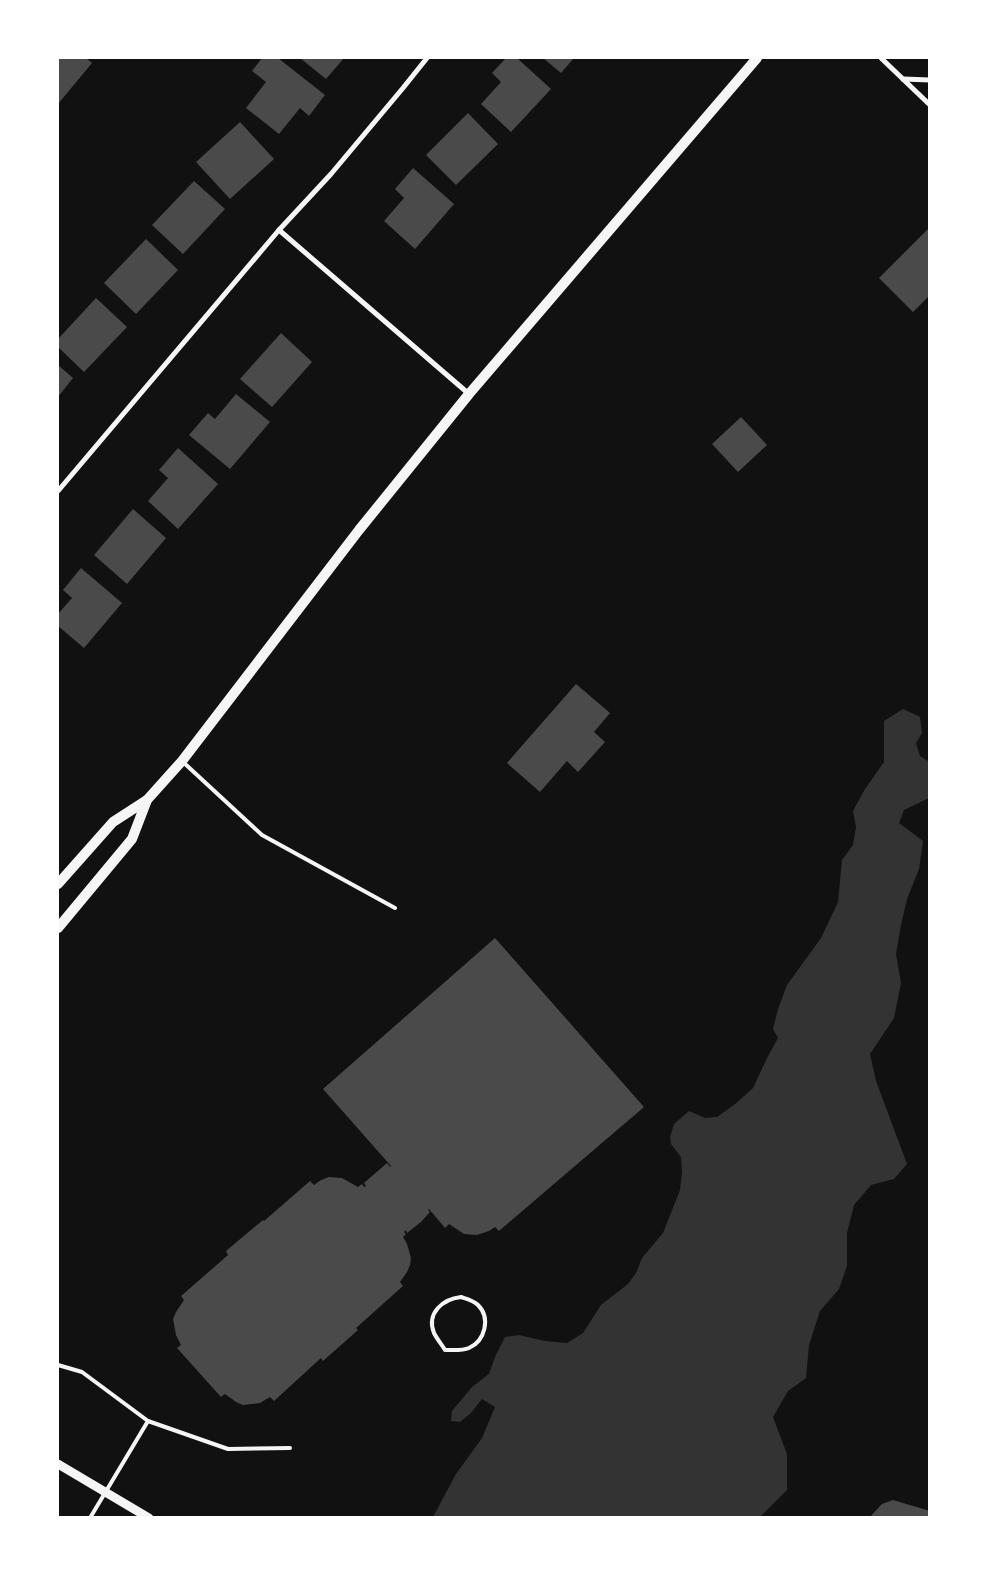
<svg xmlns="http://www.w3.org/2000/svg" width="987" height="1575" viewBox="0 0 987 1575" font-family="'PT Sans Narrow',sans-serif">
  <rect width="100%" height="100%" fill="#111"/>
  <polygon fill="#333" points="903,709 920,717 922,733 916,743 920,756 928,761 929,760 929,798 904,810 899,823 923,841 919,869 907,899 901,925 896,954 901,983 894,1018 870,1054 876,1081 907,1164 894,1179 871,1185 854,1205 847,1233 847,1266 839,1289 820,1311 809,1345 806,1378 788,1391 773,1417 787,1454 787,1490 760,1517 433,1517 456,1474 482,1438 495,1407 482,1399 471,1413 460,1422 451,1421 452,1411 472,1387 489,1374 495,1357 505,1337 519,1335 545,1341 567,1343 583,1333 601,1305 628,1284 636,1273 642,1258 663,1233 680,1190 682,1173 681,1157 671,1144 670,1137 674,1124 689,1111 705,1118 717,1117 734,1105 753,1088 767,1058 778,1038 773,1029 778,1009 787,985 821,938 838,902 842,860 853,845 856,827 853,811 865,789 884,762 884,721"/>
  <g fill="#4a4a4a">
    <polygon points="58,58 86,58 92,63 58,104"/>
    <polygon points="262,58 278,58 325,95 309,116 300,108 279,134 246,108 266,82 252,71"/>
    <polygon points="300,58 344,58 326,79"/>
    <polygon points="506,58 517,58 551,89 511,132 481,104 501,82 492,73"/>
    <polygon points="543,58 574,58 561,73"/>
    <polygon points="468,113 498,144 456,185 426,155"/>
    <polygon points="240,122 274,159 230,199 196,162"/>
    <polygon points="413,168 454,204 415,249 384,221 404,198 395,189"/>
    <polygon points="194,181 225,209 183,254 152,225"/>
    <polygon points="930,227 930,295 913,312 879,278"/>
    <polygon points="146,239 178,270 136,314 104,283"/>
    <polygon points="96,298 127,327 84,372 58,347 58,339"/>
    <polygon points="281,333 312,362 272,407 240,379"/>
    <polygon points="58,365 73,378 58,397"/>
    <polygon points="236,394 270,422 230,469 189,435 208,413 215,419"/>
    <polygon points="741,417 767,445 738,472 712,444"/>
    <polygon points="178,448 218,484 178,529 148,501 168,478 159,470"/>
    <polygon points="133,509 166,538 127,584 94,555"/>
    <polygon points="81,568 122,603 84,648 58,626 58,614 72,598 63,590"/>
    <polygon points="576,684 610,713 594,732 605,742 578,772 567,761 540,792 507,763"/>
    <polygon points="495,938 644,1107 499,1231 495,1227 489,1231 477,1235 464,1234 449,1224 445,1228 429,1209 428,1210 430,1212 421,1222 407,1233 406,1230 404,1232 406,1234 403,1237 407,1244 411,1258 410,1265 407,1272 400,1282 403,1286 356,1328 358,1330 323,1361 321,1358 274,1401 270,1397 260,1403 243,1405 236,1402 225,1394 221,1397 177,1348 181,1345 176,1335 173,1319 176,1312 184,1300 181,1296 228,1255 226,1251 263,1220 264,1221 310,1181 314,1185 321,1180 329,1177 342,1178 358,1187 362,1184 364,1187 366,1186 364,1183 387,1163 390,1167 391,1166 323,1089"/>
    <polygon points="893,1500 930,1511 930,1518 869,1518 882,1504"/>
  </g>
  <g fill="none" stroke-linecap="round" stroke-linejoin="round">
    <g stroke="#f5f5f5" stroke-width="4">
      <polyline points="183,762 262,835 395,908"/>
      <path d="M461,1297C467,1299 473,1300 478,1305C491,1318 485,1341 469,1348C462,1351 453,1350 445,1350C442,1345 437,1339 434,1333C426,1313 443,1299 461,1297Z"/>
      <polyline points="58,1365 82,1372 148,1421 228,1449 290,1448"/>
      <polyline points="90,1518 148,1421"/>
    </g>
    <g stroke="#f5f5f5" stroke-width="5">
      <polyline points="881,58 930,105"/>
      <polyline points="903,79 930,80"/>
      <polyline points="279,230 469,394"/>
      <polyline points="58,491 279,230 331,174 403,88 427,58"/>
    </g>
    <polyline stroke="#f5f5f5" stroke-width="9" points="58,1464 149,1518"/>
    <g stroke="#f5f5f5" stroke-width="10">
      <polyline points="58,884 113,822 147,800 182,761 359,530 469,394 757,58"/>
      <polyline points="58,928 132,839 147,800"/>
    </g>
  </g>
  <rect width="987" height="1575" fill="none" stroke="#ffffff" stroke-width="118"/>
</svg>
